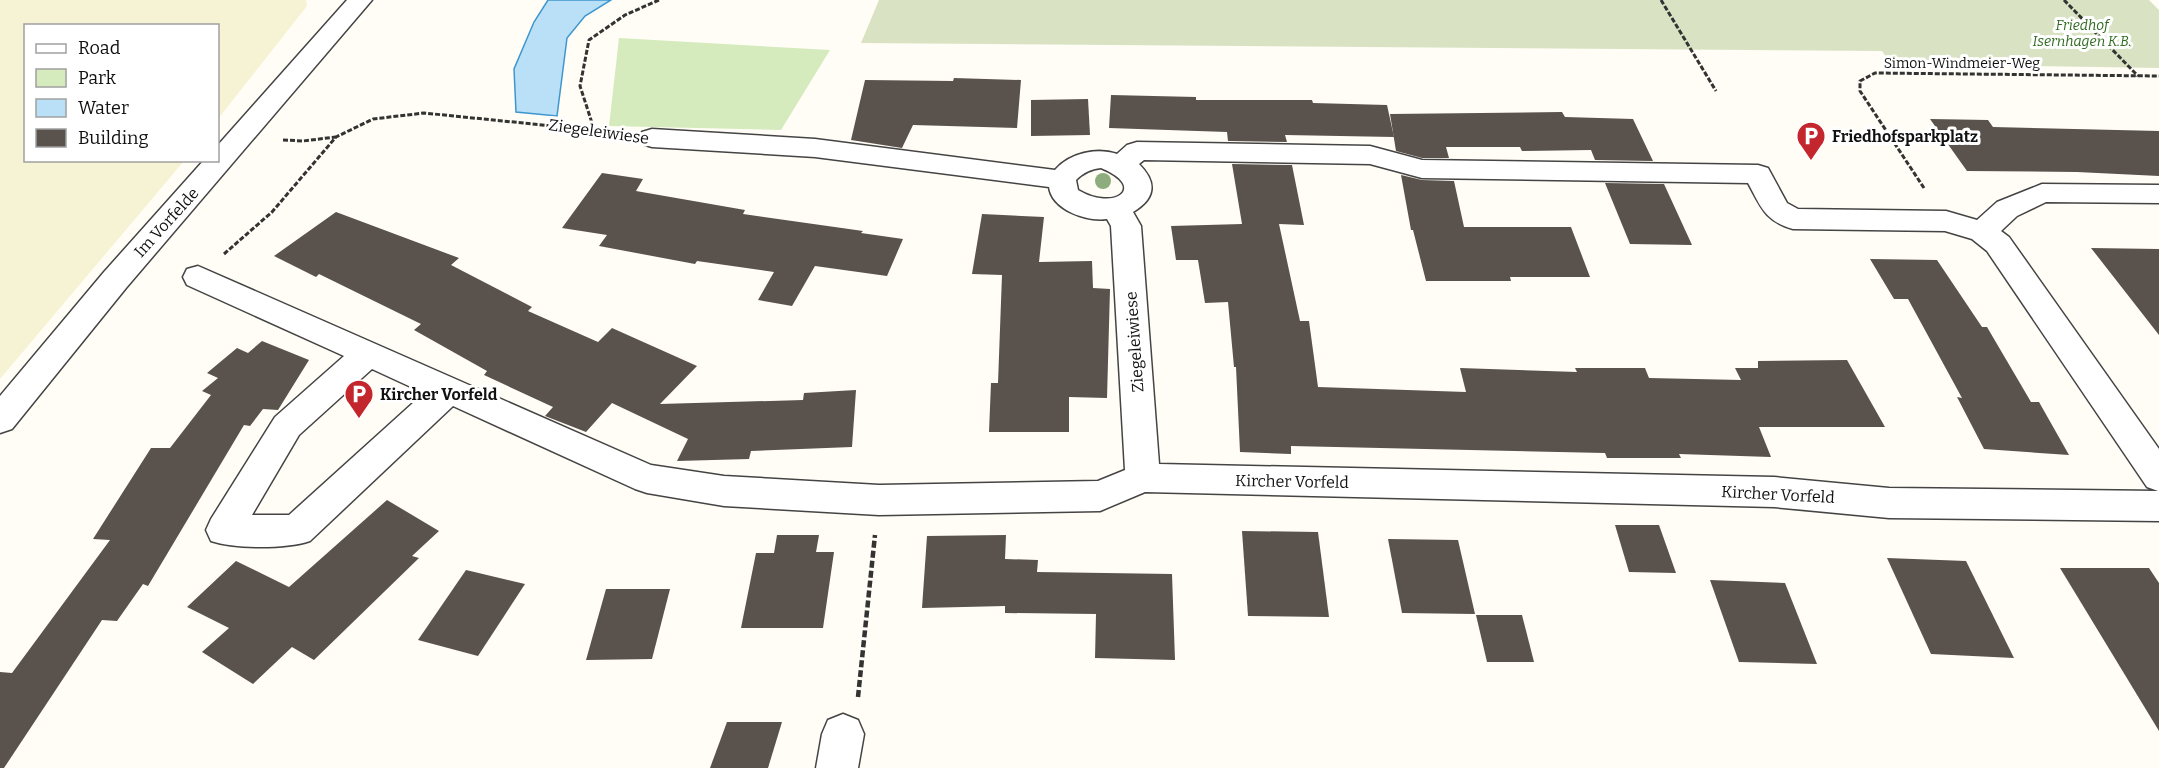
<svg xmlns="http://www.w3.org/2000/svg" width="2159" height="768" viewBox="0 0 2159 768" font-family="Bitter,serif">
  <rect width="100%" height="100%" fill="#fffdf5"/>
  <polygon fill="#f6f3d4" points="0,0 306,0 307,6 218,119 218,26 26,26 26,160 184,161 0,379"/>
  <polygon fill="#d5ebbd" points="619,38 830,50 781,130 609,126"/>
  <polygon fill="#d9e3c4" points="879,0 2149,0 2159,10 2159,68 1891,64 1882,51 861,43"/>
  <polygon fill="#b9e0f7" stroke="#3f96cf" stroke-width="1.5" points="548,0 611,0 585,16 567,38 557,116 516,112 514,69 534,22"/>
  <g fill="#5a524d">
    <polygon points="954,78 1021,80 1017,128 913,125 902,148 851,140 865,80 953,81"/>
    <polygon points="1111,95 1196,97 1196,100 1312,100 1313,103 1387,105 1394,137 1285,135 1287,142 1228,141 1227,132 1109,128"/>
    <polygon points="1088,99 1090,135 1031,136 1031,100"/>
    <polygon points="1562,112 1565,117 1633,119 1653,161 1595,160 1591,150 1522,151 1520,147 1446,147 1449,158 1422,158 1396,151 1390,114"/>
    <polygon points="1930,119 1988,120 1993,127 2159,131 2159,176 2077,172 1967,171"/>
    <polygon points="1232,164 1292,165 1304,225 1279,224 1300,321 1309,321 1318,387 1466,392 1460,368 1577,372 1575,368 1645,368 1649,378 1741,380 1735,368 1758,368 1758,361 1847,360 1885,427 1759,427 1771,457 1679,454 1681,458 1607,458 1605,453 1291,446 1291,454 1240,452 1236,367 1234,367 1228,302 1205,303 1198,260 1176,260 1171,226 1242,224"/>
    <polygon points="602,173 643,179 636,191 745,210 743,214 863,231 861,233 903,239 887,276 815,266 792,306 758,300 774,272 697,261 695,264 599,246 607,235 562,228"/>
    <polygon points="1401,175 1422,180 1454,181 1464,227 1571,227 1590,277 1510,277 1511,281 1426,281 1413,230 1411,230"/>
    <polygon points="1605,183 1664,184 1692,245 1630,244"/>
    <polygon points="336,212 459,258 451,265 532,307 528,311 598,342 612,328 697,366 660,404 803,400 804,393 856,390 852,447 751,451 749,459 677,461 688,439 612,403 586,432 545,416 553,407 484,375 487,371 414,330 421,324 319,274 316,277 274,256"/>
    <polygon points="982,214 1044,217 1039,262 1092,261 1093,288 1110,289 1107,398 1069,397 1069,432 989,432 991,383 998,383 1002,275 972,274"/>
    <polygon points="2091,248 2159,249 2159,335"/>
    <polygon points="1870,259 1937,260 1982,327 1987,327 2031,402 2039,402 2069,455 1984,449 1957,397 1962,398 1908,299 1894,299"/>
    <polygon points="262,341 309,360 278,410 263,409 250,426 244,425 148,586 143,584 117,621 102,620 4,768 0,768 0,672 12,673 110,540 93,539 151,448 170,448 211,395 202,391 218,378 207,373 237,348 248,353"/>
    <polygon points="387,500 439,531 412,556 419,558 314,660 292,647 253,684 202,652 229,628 187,607 236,561 289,587"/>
    <polygon points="1615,525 1659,525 1676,573 1629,572"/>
    <polygon points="1242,531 1318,532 1329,617 1248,616"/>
    <polygon points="777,535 819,535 816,552 834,552 823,628 741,628 756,553 774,553"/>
    <polygon points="1006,535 1005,559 1038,560 1037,572 1172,574 1175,660 1095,658 1096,614 1005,613 1005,606 922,608 927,536"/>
    <polygon points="1388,539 1458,540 1475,614 1402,613"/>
    <polygon points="1887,558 1966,561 2014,658 1931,654"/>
    <polygon points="2060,568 2149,568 2159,583 2159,731"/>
    <polygon points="466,570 525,584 478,656 418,640"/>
    <polygon points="1710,580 1785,583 1817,664 1739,662"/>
    <polygon points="606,589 670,589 652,659 586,660"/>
    <polygon points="1476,615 1522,615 1534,662 1487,662"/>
    <polygon points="727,722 782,722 768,768 710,768"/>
  </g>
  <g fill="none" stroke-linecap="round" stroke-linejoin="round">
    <g stroke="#444" stroke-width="3">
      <g id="minor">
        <polygon points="347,0 372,0 126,288 12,429 0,433 0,396 104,272 204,160 218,160 218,145"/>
        <path d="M652,129L815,139L1055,170C1069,153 1097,147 1117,154L1127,145L1137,142L1370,146L1422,160L1758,165L1768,168L1787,203L1798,209L1946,211L1977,220L1997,202L2042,184L2159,185V203L2046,202L2017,216L2001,231L2009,237L2159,449V521L1889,518L1774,507L1145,492L1100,511L879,515L724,506L647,493L635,489L453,406L310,541C286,549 235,549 211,541L206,530L211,519L275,417L344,356L187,285L183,277L187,269L198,266L651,465L724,476L879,485L1098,481L1125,470L1111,226L1107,219C1087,222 1052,210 1049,187L815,157L652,147L642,144L638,138L642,132ZM1144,160L1370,164L1422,178L1748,183C1761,207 1765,221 1793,229L1945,231L1972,239L1987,251L2147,487L2158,491L1889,488L1774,477L1159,464L1141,226L1133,212C1155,199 1158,183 1139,164ZM1101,168C1148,187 1115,212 1078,190L1076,180C1084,172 1091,169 1101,168ZM372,369L424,393L289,515H252L299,435Z"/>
        <polygon points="843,714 858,720 864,734 858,768 816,768 822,734 828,720"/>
      </g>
    </g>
    <g stroke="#333" stroke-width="3" stroke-dasharray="5 2" stroke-linecap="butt">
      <polyline points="1661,0 1716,91"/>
      <polyline points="2064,0 2138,76"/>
      <polyline points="594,129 580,86 589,40 625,15 659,0"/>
      <polyline points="283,140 303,141 336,137"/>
      <polyline points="1924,188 1860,91 1860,81 1875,73 2159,76"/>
      <polyline points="224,254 272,212 336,137 373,119 424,113 622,133"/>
    </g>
    <polyline stroke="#333" stroke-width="4.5" stroke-dasharray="7 3" stroke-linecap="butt" points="858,697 875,535"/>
    <use href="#minor" fill="#fff" fill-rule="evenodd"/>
  </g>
  <circle fill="#8dad7f" cx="1103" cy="181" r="8"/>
  <defs>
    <g id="parking-pin" transform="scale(1.5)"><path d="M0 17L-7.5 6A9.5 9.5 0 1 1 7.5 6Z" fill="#c4262e" stroke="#fff"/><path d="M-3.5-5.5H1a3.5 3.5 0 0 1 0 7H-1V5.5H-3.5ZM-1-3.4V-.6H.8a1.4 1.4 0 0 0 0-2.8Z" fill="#fff"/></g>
  </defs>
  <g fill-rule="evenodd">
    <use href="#parking-pin" x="1811" y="136"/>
    <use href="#parking-pin" x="359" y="394"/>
  </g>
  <g text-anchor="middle" stroke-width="6" stroke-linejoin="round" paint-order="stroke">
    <g font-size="14" font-style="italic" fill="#2f6b1f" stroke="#fff">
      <text x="2082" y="30">Friedhof<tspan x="2082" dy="16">Isernhagen K.B.</tspan></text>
    </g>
    <g font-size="14" fill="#111" stroke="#fff">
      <text x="1962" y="68">Simon-Windmeier-Weg</text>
    </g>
    <g font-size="16" fill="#111" stroke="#fff">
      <text transform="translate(599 131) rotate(8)" y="6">Ziegeleiwiese</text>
      <text transform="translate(166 222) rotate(-48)" y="6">Im Vorfelde</text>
      <text transform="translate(1134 342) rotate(-94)" y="6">Ziegeleiwiese</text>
      <text transform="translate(1292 481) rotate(1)" y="6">Kircher Vorfeld</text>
      <text transform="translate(1778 494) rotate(3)" y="6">Kircher Vorfeld</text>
    </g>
    <g font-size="16" font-weight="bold" fill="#111" stroke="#fff" text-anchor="start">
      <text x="1832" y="142">Friedhofsparkplatz</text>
      <text x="380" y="400">Kircher Vorfeld</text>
    </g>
  </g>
  <rect x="24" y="24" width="195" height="138" fill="#ffffff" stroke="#a0a0a0" stroke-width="1.5"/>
  <rect x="36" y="44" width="30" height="9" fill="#ffffff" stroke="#a0a0a0" stroke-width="1.5"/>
  <text x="78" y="54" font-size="18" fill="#111111">Road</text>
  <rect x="36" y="69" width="30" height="18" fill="#d5ebbd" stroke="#a0a0a0" stroke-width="1.5"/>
  <text x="78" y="84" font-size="18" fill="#111111">Park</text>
  <rect x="36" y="99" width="30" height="18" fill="#b9e0f7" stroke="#a0a0a0" stroke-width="1.5"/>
  <text x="78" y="114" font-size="18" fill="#111111">Water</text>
  <rect x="36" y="129" width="30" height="18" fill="#5a524d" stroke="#a0a0a0" stroke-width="1.5"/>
  <text x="78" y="144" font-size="18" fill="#111111">Building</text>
</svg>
